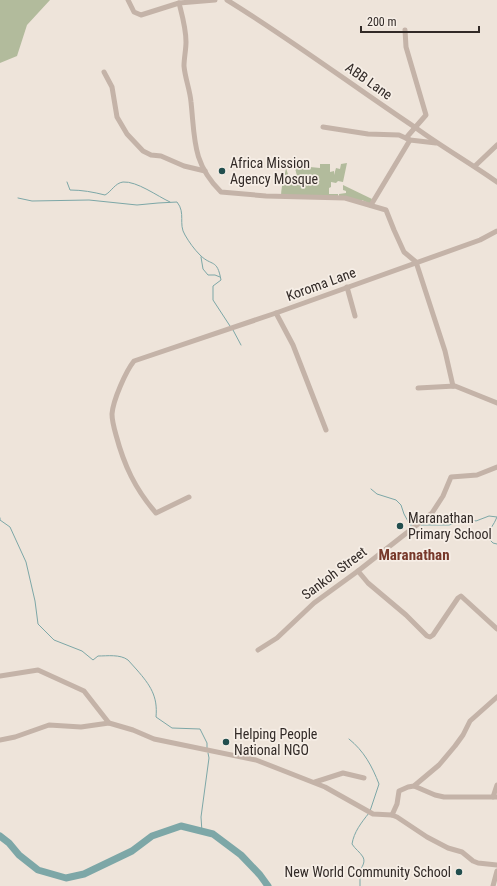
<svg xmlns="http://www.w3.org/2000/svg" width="497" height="886" viewBox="0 0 497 886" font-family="'Roboto Condensed',sans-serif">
  <rect width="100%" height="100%" fill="#eee4da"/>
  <g fill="#b2bb9c">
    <polygon points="0,0 50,0 27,25 17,56 0,63"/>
    <path d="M347,163L343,182L338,181L336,183L331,182V187L329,188V194H338V197L281,196C281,189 283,183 283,177H280V175L285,173L286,168L291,184V182L298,180L295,168L310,167L320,168V164H330V172L334,171V175L336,168L340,169L341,164Z"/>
    <polygon points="343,185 372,199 370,204 362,200 362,202 339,197 339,194 346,193 346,191 343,190"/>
  </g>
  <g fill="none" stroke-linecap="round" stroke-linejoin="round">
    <g stroke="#7da7a7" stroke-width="1">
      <path d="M67,182L70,190C82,190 93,192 105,195C111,192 115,183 123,182C137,181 157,196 170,202"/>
      <path d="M18,198L32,201L89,200L137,205L158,203L177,202C186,213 178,224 185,235C189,242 194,249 200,255C212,267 217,258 221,280L213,286V300L230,326"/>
      <polyline points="201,257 203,269 208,275 215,275 220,277"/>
      <polyline points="233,330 241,345"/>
      <polyline points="371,489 377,494 396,500 401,505 404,514 410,525 412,525"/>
      <path d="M0,518V520L10,527L26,562L35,601L38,624L54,640L82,651L93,660L98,656C107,656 120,654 128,660C131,663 134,667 137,670C150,685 158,696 156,717L172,728L200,729L207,743V748"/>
      <path d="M421,525H449L469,519L476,521L489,516L497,517C494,525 489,529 487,537L493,543L497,544"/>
      <path d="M349,739C364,751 372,766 379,784L370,811"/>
      <polyline points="202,832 201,817 209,758 208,753"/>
      <path d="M360,886C360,882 360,877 360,872C361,867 366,863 363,857C360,852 355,849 352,844C354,832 361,823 369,813"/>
    </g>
    <polyline stroke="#7da7a7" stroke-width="7" points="0,836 9,843 19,855 38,870 66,878 84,874 132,851 152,836 181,826 213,834 241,855 260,875 268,886"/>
    <g stroke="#c4b3a8" stroke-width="5">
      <polyline points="128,0 134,12 141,15 179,3 215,0"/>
      <path d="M227,0C292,40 353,86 416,128C442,147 470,163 497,182"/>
      <path d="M179,3C182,15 186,28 186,42C186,50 184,58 184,66C185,78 190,90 191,102C195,139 192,163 221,192L266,196L345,198L386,210L394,230L404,252L416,262L445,351L453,386"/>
      <polyline points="405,30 406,47 426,115 406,138"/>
      <polyline points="104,72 112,87 117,117 127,134 143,151 151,155 161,156 184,166 205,171"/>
      <polyline points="323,127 368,134 399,135 410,140 436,143"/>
      <polyline points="475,166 497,145"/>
      <polyline points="371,205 410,140"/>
      <polyline points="347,287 355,316"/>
      <polyline points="276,313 293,345 326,430"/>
      <polyline points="418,388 455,386 497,403"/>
      <path d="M189,497L156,513C135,489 124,465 116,435C114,428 112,421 112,414C113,400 126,371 134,361L276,313L480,240L497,231"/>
      <polyline points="358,571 368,583 406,615 427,636 430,637 433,635 458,598 461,596 497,629"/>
      <polyline points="258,650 277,638 314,603 358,571 432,513 443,496 451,477 477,475 497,467"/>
      <polyline points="0,676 38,670 84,691 109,723 133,730 154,739 256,760 325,787 373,814 392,815 397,817 427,837 448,848 462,852 473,861 478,863 497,865"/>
      <polyline points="0,740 15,737 49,725 81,727 109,723"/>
      <polyline points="315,782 343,773 364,778"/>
      <polyline points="414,786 435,795 444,797 497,797"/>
      <polyline points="493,797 497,785"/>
      <polyline points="392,815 397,804 399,791 408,787 414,786 439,765 455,746 463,735 470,721 497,697"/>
      <polyline points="493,886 497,871"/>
    </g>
  </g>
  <g fill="#224e4e" stroke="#f6eee6" stroke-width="1.5">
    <circle cx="222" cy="171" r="4"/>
    <circle cx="400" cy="526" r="4"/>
    <circle cx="226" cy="742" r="4"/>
    <circle cx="459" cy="872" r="4"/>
  </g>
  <g text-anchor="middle" stroke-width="3.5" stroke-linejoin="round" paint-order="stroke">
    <g font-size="14" fill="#322a27" stroke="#f6eee6">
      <text transform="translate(369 81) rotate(35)" y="5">ABB Lane</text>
      <text transform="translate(321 284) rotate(-20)" y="5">Koroma Lane</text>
      <text transform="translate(334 573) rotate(-37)" y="5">Sankoh Street</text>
    </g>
    <g font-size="14" fill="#322a27" stroke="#f6eee6" text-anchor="start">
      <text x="230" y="168">Africa Mission<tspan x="230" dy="16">Agency Mosque</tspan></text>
      <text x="408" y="523">Maranathan<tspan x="408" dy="16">Primary School</tspan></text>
      <text x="234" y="739">Helping People<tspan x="234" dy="16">National NGO</tspan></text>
      <text x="451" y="877" text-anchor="end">New World Community School</text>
    </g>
    <g font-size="15" font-weight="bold" fill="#77382a" stroke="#f6eee6">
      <text x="414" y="560">Maranathan</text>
    </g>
  </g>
  <path d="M361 26v6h118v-6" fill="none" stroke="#322a27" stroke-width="2"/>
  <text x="367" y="26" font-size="12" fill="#322a27" stroke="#f6eee6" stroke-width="3" paint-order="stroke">200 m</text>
</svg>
